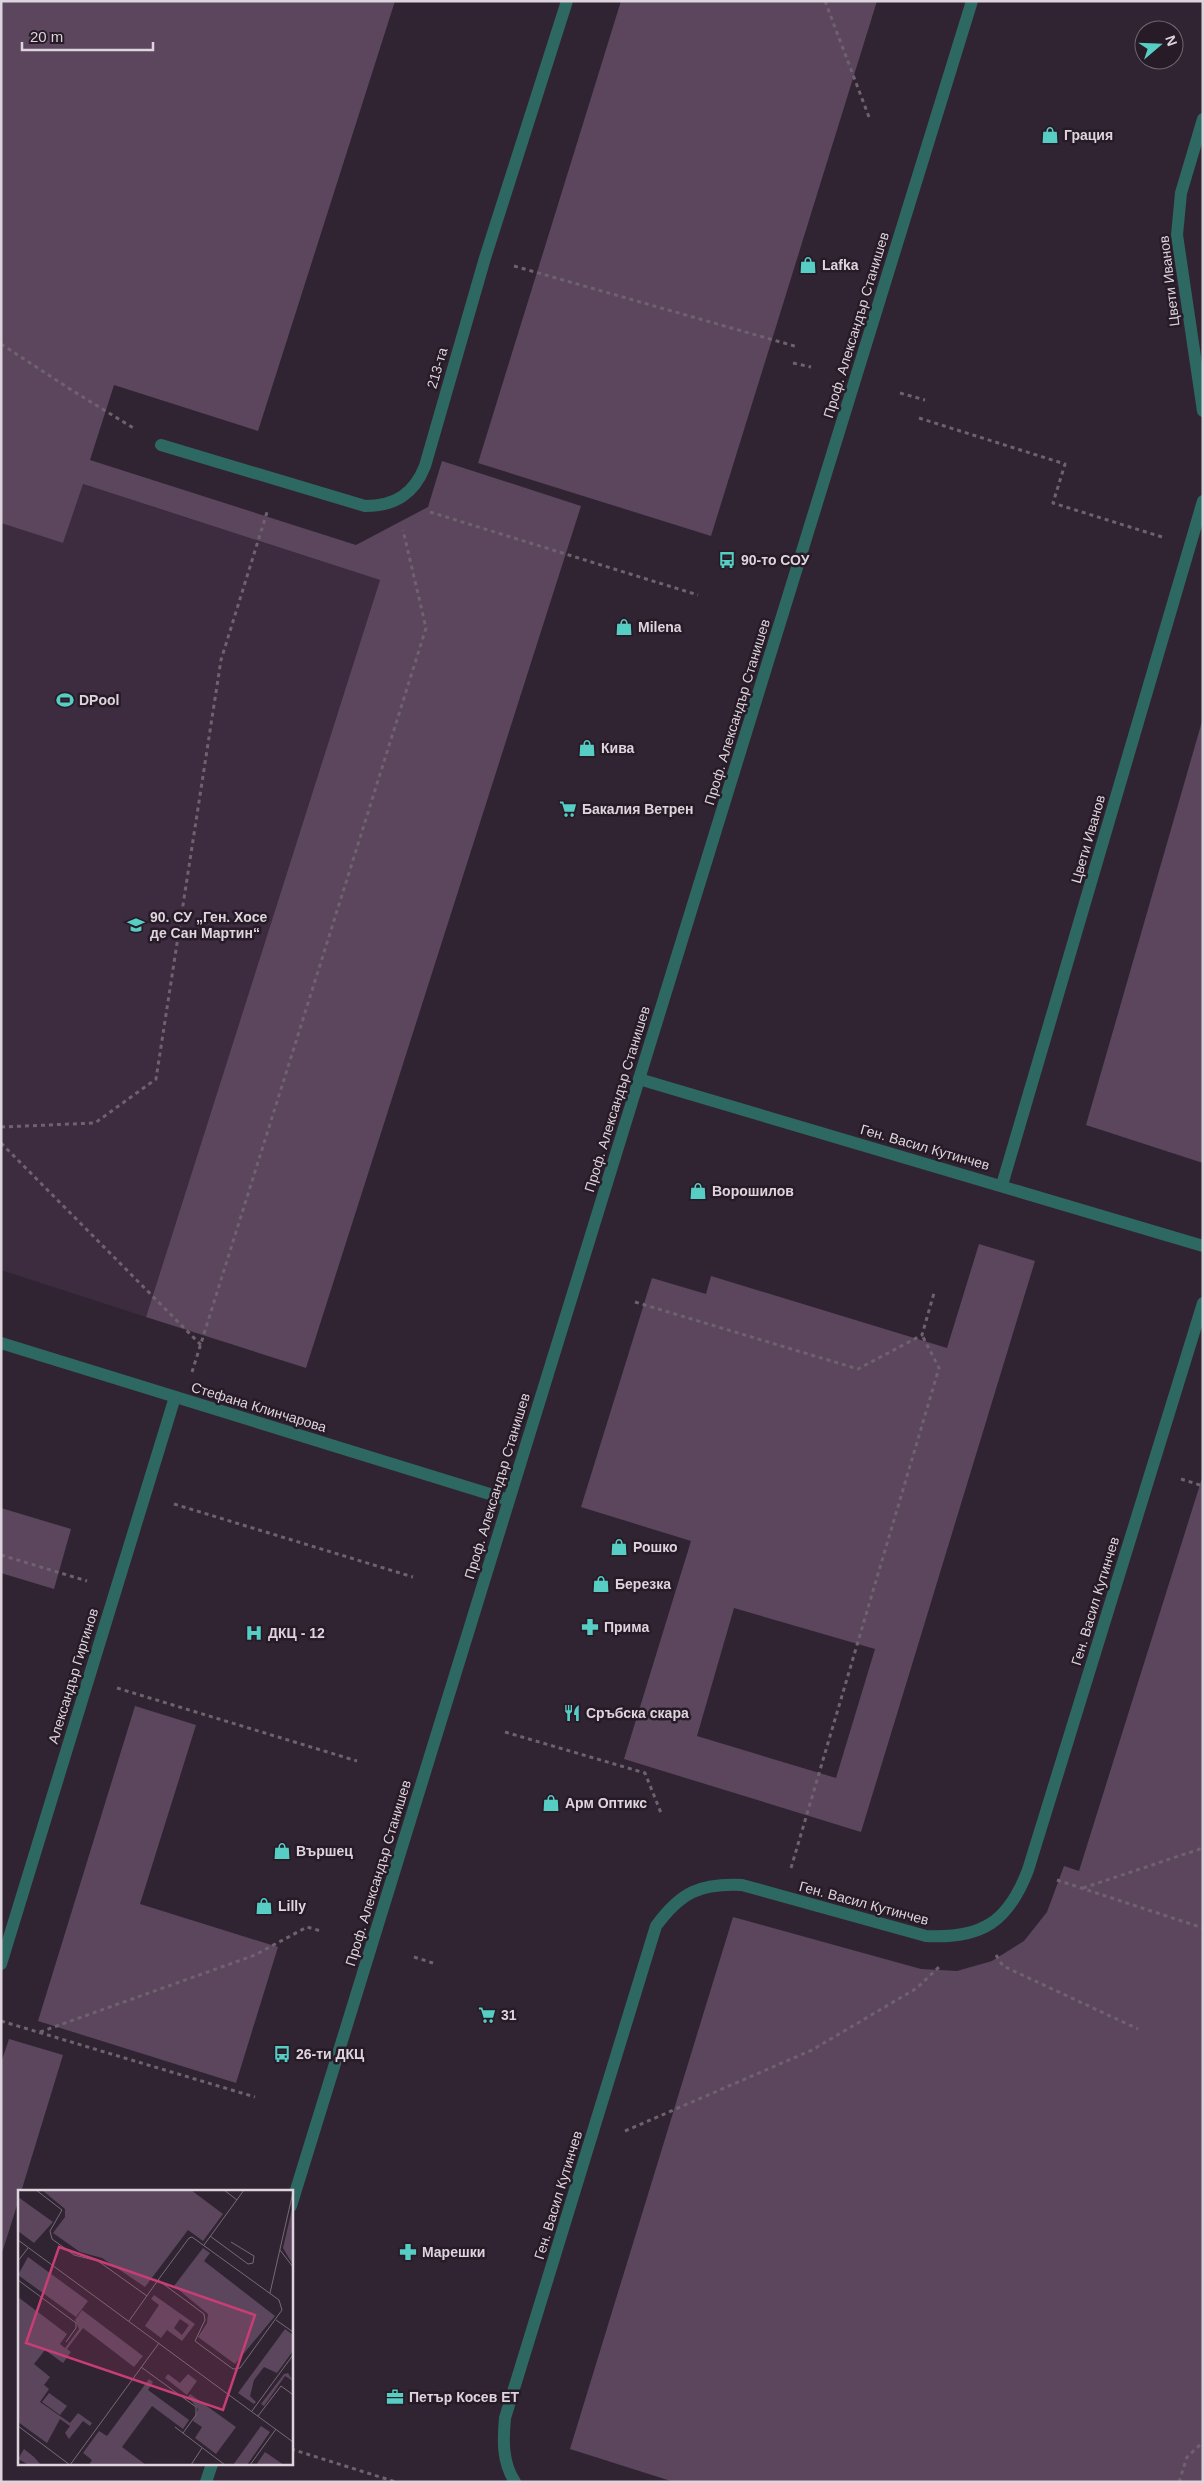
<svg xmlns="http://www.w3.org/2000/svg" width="1204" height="2483" viewBox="0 0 1204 2483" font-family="Helvetica,sans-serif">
  <rect width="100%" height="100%" fill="#312432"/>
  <polygon fill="#3d2c3f" points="82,484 380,580 146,1317 1,1270 1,523 63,543"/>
  <g fill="#5b465d" fill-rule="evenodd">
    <polygon points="1,1 395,1 258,431 114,385 90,460 356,545 428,507 442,461 581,506 306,1368 146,1317 380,580 83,484 63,543 1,523"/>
    <polygon points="621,1 877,1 711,536 478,463"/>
    <polygon points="1203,718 1203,1163 1086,1125"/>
    <path d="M979,1244L1035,1261L861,1832L624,1759L691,1541L581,1507L652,1278L706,1294L711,1276L947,1348ZM734,1608L875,1649L836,1778L697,1736Z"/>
    <polygon points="1203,1475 1203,2482 674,2482 570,2449 733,1917 921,1969 957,1971 992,1961 1024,1941 1047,1912 1064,1866 1079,1871"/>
    <polygon points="1,1508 71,1529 54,1589 1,1573"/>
    <polygon points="135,1706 196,1725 140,1904 278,1947 236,2083 38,2021"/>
    <polygon points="9,2039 63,2055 21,2192 19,2192 19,2199 1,2256 1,2063"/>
  </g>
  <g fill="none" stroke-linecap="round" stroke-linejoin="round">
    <g stroke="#6e626e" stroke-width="3" stroke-dasharray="4 4" stroke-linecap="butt">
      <polyline points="825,1 869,117"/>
      <polyline points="514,266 798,347"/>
      <polyline points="1,344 73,391 135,429"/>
      <polyline points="793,363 811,367"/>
      <polyline points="900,393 925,400"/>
      <polyline points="919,418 1065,464 1053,503 1162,537"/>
      <polyline points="430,512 698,595"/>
      <polyline points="1,1127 95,1123 156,1079 221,660 268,509"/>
      <polyline points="1,1143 201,1345"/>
      <polyline points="635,1302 858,1369 922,1335 934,1293"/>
      <polyline points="192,1372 426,628 403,530"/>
      <polyline points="1181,1479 1203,1486"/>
      <polyline points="174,1504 413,1577"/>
      <polyline points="1,1555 87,1581"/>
      <polyline points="117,1688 357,1761"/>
      <polyline points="505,1732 645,1773 661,1813"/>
      <polyline points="791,1868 939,1368 922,1335"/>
      <polyline points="1057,1880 1203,1928"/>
      <polyline points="1083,1888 1203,1848"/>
      <polyline points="996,1955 1003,1966 1138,2029"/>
      <polyline points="414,1957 433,1963"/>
      <polyline points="1,2021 255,2097"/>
      <polyline points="40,2032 255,1955 307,1927 321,1931"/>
      <polyline points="625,2131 812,2050 917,1988 939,1967"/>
      <polyline points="291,2449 396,2482"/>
      <polyline points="1179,2482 1187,2457 1203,2442"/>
    </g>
    <g stroke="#2e6863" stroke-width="12">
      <polyline points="1203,119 1181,193 1177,235 1203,411"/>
      <path d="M161,445L365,506C395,506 414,494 425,466L485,258L567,1"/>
      <polyline points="639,1079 1203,1246"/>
      <polyline points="1002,1185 1203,501"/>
      <polyline points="1,1343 509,1500"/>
      <polyline points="1,1964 175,1397"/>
      <polyline points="291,2206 972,1"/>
      <polyline points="206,2482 212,2464"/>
      <path d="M515,2482C502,2462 503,2440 505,2418L656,1926C681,1892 700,1883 742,1885L926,1936C982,1939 1008,1922 1028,1870L1203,1303"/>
    </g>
  </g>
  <defs>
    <g id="shop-bare" transform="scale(1.35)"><path d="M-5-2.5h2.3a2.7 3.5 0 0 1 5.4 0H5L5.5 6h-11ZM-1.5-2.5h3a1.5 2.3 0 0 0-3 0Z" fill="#56cec4" stroke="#271b28" stroke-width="2.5" paint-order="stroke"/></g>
    <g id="bus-bare" transform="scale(1.35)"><path d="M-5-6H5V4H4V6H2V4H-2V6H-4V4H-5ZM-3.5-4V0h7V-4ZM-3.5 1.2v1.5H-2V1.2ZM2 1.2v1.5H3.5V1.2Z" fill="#56cec4" stroke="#271b28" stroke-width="2.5" paint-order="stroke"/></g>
    <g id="stadium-bare" transform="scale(1.35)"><path d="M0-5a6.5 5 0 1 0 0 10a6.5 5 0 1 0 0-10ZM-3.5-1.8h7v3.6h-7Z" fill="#56cec4" stroke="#271b28" stroke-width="2.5" paint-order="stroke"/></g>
    <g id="supermarket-bare" transform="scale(1.35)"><path d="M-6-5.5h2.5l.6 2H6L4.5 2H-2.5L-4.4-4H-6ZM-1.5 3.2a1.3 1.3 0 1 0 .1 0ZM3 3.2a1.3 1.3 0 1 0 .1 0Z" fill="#56cec4" stroke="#271b28" stroke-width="2.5" paint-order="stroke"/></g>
    <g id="school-bare" transform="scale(1.35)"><path d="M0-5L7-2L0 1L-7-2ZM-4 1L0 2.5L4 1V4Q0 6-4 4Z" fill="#56cec4" stroke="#271b28" stroke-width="2.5" paint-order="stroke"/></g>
    <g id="pharmacy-bare" transform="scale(1.35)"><path d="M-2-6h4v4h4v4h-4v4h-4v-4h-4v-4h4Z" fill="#56cec4" stroke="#271b28" stroke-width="2.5" paint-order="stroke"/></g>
    <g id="hospital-bare" transform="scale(1.35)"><path d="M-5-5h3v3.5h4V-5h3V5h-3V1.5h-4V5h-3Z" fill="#56cec4" stroke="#271b28" stroke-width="2.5" paint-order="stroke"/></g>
    <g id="restaurant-bare" transform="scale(1.35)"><path d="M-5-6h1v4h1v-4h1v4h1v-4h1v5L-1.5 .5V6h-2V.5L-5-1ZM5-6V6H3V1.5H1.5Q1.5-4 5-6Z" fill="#56cec4" stroke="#271b28" stroke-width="2.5" paint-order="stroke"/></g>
    <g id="office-bare" transform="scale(1.35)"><path d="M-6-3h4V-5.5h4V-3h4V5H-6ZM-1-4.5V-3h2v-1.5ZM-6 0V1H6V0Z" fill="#56cec4" stroke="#271b28" stroke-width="2.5" paint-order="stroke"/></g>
  </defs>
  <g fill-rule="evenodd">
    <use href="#shop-bare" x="1050" y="135"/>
    <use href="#shop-bare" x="808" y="265"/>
    <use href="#bus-bare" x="727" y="560"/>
    <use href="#shop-bare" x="624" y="627"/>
    <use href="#stadium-bare" x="65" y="700"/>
    <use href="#shop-bare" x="587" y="748"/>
    <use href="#supermarket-bare" x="568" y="809"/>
    <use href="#school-bare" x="136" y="925"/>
    <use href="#shop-bare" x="698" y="1191"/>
    <use href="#shop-bare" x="619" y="1547"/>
    <use href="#shop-bare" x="601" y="1584"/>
    <use href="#pharmacy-bare" x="590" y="1627"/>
    <use href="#hospital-bare" x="254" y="1633"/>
    <use href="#restaurant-bare" x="572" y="1713"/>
    <use href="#shop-bare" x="551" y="1803"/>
    <use href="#shop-bare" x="282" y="1851"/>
    <use href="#shop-bare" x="264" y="1906"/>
    <use href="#supermarket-bare" x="487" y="2015"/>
    <use href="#bus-bare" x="282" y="2054"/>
    <use href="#pharmacy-bare" x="408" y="2252"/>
    <use href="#office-bare" x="395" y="2397"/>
  </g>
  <g text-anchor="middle" stroke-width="5" stroke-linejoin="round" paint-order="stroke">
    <g font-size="14" font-weight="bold" fill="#ddd4dd" stroke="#271b28" text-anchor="start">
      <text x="1064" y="140">Грация</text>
      <text x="822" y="270">Lafka</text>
      <text x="741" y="565">90-то СОУ</text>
      <text x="638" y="632">Milena</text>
      <text x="79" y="705">DPool</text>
      <text x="601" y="753">Кива</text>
      <text x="582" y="814">Бакалия Ветрен</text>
      <text x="150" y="922">90. СУ „Ген. Хосе<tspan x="150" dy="16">де Сан Мартин“</tspan></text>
      <text x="712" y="1196">Ворошилов</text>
      <text x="633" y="1552">Рошко</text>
      <text x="615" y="1589">Березка</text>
      <text x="604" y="1632">Прима</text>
      <text x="268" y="1638">ДКЦ - 12</text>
      <text x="586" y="1718">Сръбска скара</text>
      <text x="565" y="1808">Арм Оптикс</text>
      <text x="296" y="1856">Вършец</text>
      <text x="278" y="1911">Lilly</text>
      <text x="501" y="2020">31</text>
      <text x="296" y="2059">26-ти ДКЦ</text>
      <text x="422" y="2257">Марешки</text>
      <text x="409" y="2402">Петър Косев ЕТ</text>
    </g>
    <g font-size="14" fill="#ddd4dd" stroke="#271b28">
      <text transform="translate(1169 281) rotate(-97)" y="5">Цвети Иванов</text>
      <text transform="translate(856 325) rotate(-73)" y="5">Проф. Александър Станишев</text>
      <text transform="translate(437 368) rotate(-74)" y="5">213-та</text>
      <text transform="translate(737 712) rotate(-73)" y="5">Проф. Александър Станишев</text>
      <text transform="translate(1088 839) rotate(-74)" y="5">Цвети Иванов</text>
      <text transform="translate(617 1099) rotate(-73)" y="5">Проф. Александър Станишев</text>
      <text transform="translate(925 1147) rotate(16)" y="5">Ген. Васил Кутинчев</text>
      <text transform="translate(259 1407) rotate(17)" y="5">Стефана Клинчарова</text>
      <text transform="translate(497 1486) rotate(-73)" y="5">Проф. Александър Станишев</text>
      <text transform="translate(1095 1601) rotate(-73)" y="5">Ген. Васил Кутинчев</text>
      <text transform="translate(73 1676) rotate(-73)" y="5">Александър Гиргинов</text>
      <text transform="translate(378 1873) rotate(-73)" y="5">Проф. Александър Станишев</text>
      <text transform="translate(864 1903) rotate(15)" y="5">Ген. Васил Кутинчев</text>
      <text transform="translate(558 2195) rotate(-73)" y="5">Ген. Васил Кутинчев</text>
    </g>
  </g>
  <g transform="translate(18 2190)">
    <rect width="275" height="275" fill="#312432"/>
    <path d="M24,0H173L205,24L185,51L170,40L127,97L84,68L62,62L35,43L47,27V19ZM0,7L35,32L16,53L0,41ZM275,15V75L265,58ZM185,58L192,63L186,71L257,126L217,174L180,147L189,133L190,124L156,96ZM10,67L70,111L58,127L0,85ZM136,105L177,134L164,151L149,140L143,148L127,136L141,115L133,109ZM162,129L171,135L164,145L156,138ZM0,107L49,144L42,154L47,158L61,139L57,130L64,120L125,166L116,177L65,138L49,159L53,162L45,173L27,160L16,174L32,187L26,195L31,199L22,212L52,233L60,223L74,233L72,236L65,231L51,249L47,243L52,236L42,229L29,253L0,232ZM267,139L275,145V161L259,183L246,177L236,190L232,206L238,212L236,214L220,203ZM270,183L275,191L267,186L246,216L243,214L266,184ZM150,184L162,193L170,184L179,191L169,205L147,188ZM131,189L135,192L130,200L171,230L165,239L134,216L104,257L128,275H71L74,270L65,263L81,241L89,246ZM31,203L49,216L42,225L24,212ZM172,204L218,237L198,264L177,248L184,237L175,231L180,219L170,207ZM243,236L252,242L229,275H215ZM6,259L16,267L23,275H11L0,269ZM247,262L266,275H238Z" fill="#5b465d" fill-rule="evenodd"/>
    <path fill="none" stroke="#766a76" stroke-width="1" d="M18,0L44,20L32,41L34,49L56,65L80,71L129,106M206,0L219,10M192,46L230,74L235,73L236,66L213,52M0,50L275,252M186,55L226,0M262,60L275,77M0,71L10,58M0,90L58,133V138L48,152M252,103L275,2M258,130L275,142M111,131L143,86L171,48L174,47L261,110L264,120L222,178L215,179L177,151L187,130L186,124L140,90M123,177L178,217V225L165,243M234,221L275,165M240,226L263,196L274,204M0,236L52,275M157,237L207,275M52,275L141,153M173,275L184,258M232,275L258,239"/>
    <path fill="#c73e75" fill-opacity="0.15" stroke="#c73e75" stroke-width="2.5" d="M41,57L237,125L205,220L8,153Z"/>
    <rect width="275" height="275" fill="none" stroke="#ddd4dd" stroke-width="2.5"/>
  </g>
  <rect width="1204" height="2483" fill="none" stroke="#ddd4dd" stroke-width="5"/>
  <g transform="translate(1159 45) rotate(71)"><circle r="24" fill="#271b28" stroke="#706570"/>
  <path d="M0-4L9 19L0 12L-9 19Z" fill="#56cec4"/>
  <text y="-8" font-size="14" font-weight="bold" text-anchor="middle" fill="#ddd4dd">N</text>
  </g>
  <path d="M22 42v8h131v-8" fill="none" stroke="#ddd4dd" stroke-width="2.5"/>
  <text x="30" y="42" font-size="15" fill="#ddd4dd" stroke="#271b28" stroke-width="4" paint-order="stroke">20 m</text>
</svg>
